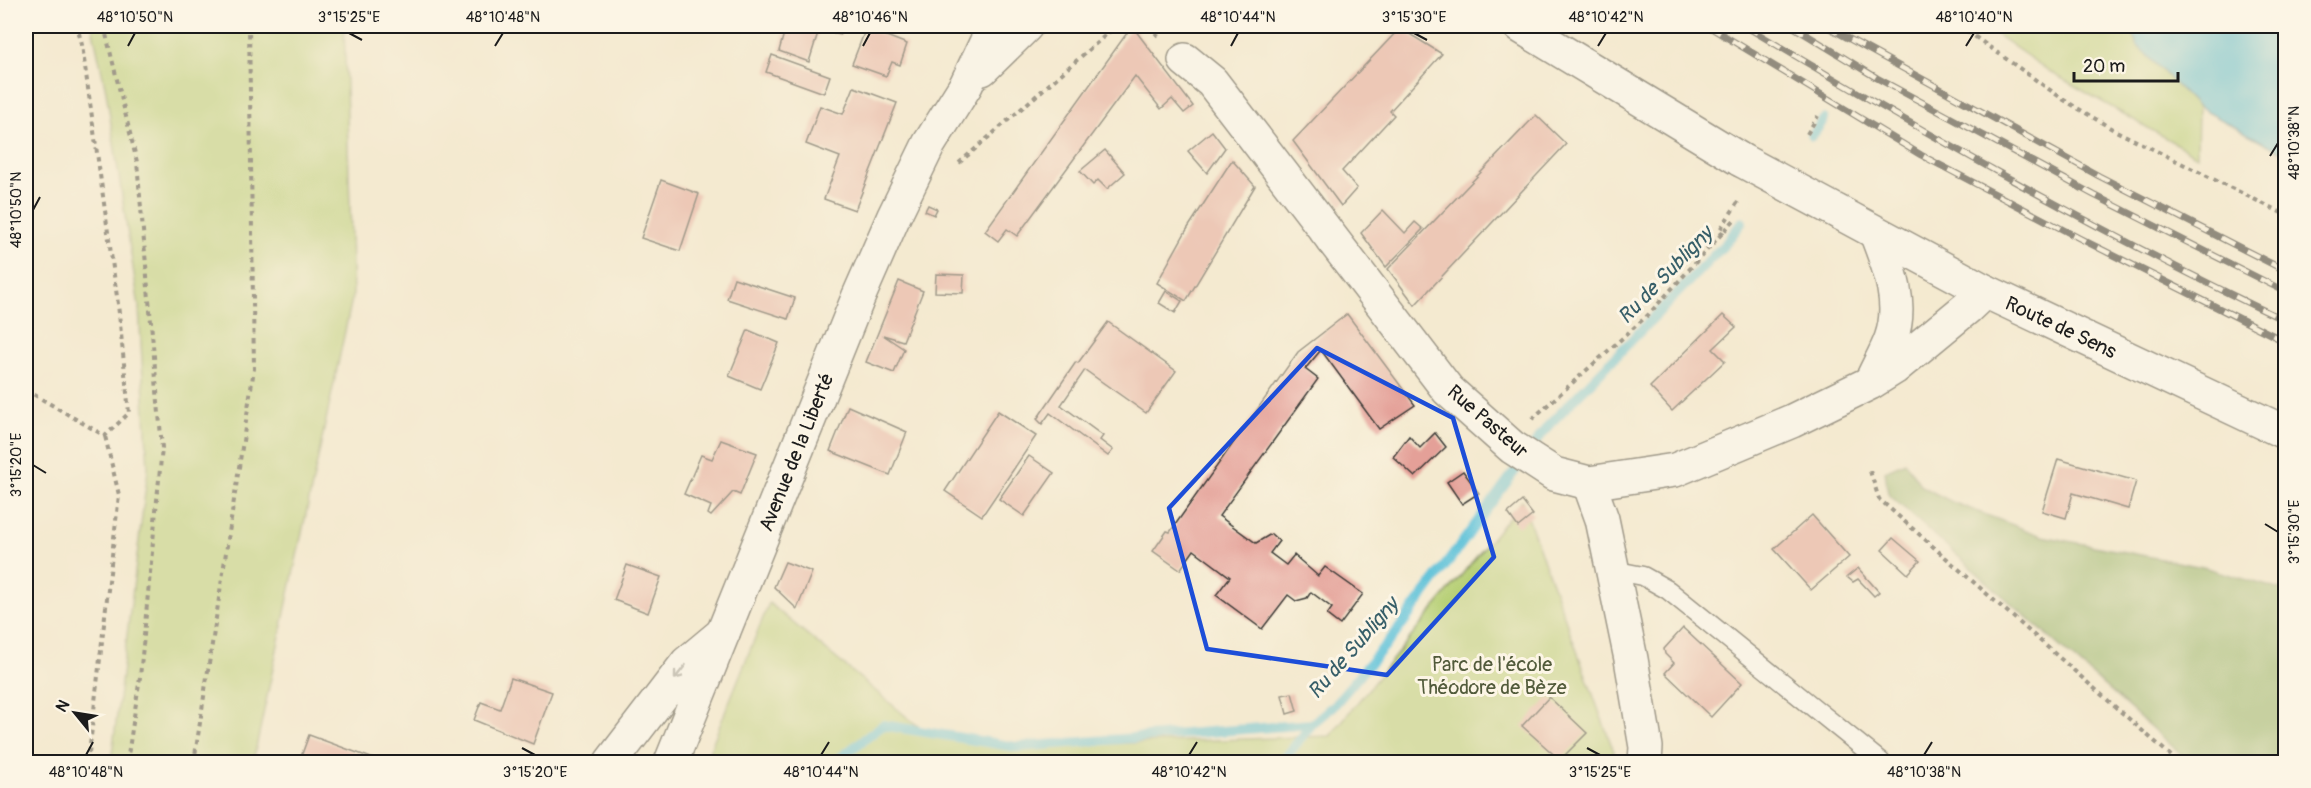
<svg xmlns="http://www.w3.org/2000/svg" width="2311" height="788" viewBox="0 0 2311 788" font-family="Pangolin,sans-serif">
  <rect width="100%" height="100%" fill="#fcf5e5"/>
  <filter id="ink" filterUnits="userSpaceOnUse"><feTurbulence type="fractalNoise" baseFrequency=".0167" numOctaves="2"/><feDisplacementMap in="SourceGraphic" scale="12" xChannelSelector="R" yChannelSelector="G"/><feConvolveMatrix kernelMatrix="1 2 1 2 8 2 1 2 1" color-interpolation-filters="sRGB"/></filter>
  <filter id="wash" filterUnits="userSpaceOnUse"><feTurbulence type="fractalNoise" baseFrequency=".008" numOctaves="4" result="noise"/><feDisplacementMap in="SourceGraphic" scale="24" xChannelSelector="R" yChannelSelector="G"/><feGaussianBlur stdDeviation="1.35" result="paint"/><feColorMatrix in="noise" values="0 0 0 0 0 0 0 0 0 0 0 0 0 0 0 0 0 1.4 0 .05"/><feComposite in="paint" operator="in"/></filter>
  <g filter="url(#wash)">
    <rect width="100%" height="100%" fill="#f4ead0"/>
    <g fill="#b6cf75" stroke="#697648" stroke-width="1.5">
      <polygon points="92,26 344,26 353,294 253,762 111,762 148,469 139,307 106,91"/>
      <polygon points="1984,26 2131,26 2137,45 2198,107 2197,156 2052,73"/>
      <polygon points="1522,501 1614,752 1609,762 705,762 769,603 924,731 1017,747 1330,736"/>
    </g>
    <polygon fill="#90b266" stroke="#566741" stroke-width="1.5" points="1905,462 1921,486 1952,502 2042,536 2203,567 2285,591 2285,762 2190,762 1888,494 1885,471"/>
    <polygon fill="#5cc1d9" stroke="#3c6e7a" stroke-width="1.5" points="2131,26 2285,26 2285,154 2198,107 2137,45"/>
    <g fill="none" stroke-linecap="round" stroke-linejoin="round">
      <g stroke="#5cc1d9" stroke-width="10">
        <polyline points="1876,28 1877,26"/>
        <polyline points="1812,136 1824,119"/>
        <polyline points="835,762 883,725 1017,747 1312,724 1335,704 1395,634 1548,426 1726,243 1742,222"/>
        <polyline points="1282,762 1312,724"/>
      </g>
    </g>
    <g id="blocks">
      <g fill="#e4a098">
        <polygon points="786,26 820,26 809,62 779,51"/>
        <polygon points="825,26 843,26 840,35 824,29"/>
        <polygon points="1132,26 1193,106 1184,113 1172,99 1161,109 1135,76 1017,236 1007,229 998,241 985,231"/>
        <polygon points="866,28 907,44 900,65 892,62 886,76 852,64"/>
        <polygon points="1400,28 1442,54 1390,111 1394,115 1342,171 1357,188 1341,206 1293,141"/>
        <polygon points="772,55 830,76 824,93 766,72"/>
        <polygon points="854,87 897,103 855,210 824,199 840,157 806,144 820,106 843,114"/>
        <polygon points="1536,115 1566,144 1415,305 1388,269"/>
        <polygon points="1212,131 1225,148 1207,173 1188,151"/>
        <polygon points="1105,150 1125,173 1107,189 1098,180 1093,185 1080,171"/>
        <polygon points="1232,160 1255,186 1186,301 1157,283 1186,231"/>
        <polygon points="661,180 699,194 680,251 641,238"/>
        <polygon points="928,205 937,209 934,215 925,211"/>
        <polygon points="1383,210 1405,233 1415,222 1423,229 1386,267 1361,233"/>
        <polygon points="936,274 964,275 963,293 935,292"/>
        <polygon points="734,278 795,298 788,319 727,299"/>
        <polygon points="899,281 923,291 903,341 883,335 904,349 894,373 866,362"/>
        <polygon points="1166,291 1182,301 1175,313 1159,303"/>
        <polygon points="1347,314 1415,405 1379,429 1321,350 1305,369 1318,379 1219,516 1256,543 1271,534 1279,541 1270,553 1286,565 1294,555 1318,576 1325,567 1363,594 1340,625 1327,615 1332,608 1311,592 1307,598 1296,601 1288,595 1262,629 1216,595 1230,577 1194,550 1180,570 1153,551 1167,531 1170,532 1298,352"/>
        <polygon points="1723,315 1736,327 1713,349 1725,361 1672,411 1650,387"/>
        <polygon points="1108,322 1176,371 1146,413 1085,370 1061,405 1103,436 1100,440 1113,450 1108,456 1050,413 1042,424 1037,419 1076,362 1078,363"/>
        <polygon points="748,330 779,343 760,389 729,376"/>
        <polygon points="848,406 907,432 890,475 830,451"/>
        <polygon points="998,411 1036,436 982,516 945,491"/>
        <polygon points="1435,433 1446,447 1415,477 1393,457 1409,436 1420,448"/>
        <polygon points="721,440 757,453 740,495 733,492 711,516 708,514 711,506 684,494 701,455 712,459"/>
        <polygon points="1029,456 1054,473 1024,516 999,499"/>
        <polygon points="2058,459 2136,481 2128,509 2073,493 2066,518 2042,511"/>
        <polygon points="1463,471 1479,493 1462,504 1447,482"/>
        <polygon points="1522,501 1533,515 1518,527 1508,513"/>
        <polygon points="1812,515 1849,557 1811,590 1774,549"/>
        <polygon points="1893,538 1920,561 1908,574 1882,550"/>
        <polygon points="785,562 812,572 797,609 774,587"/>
        <polygon points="627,565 661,577 648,613 614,600"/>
        <polygon points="1858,568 1879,592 1874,596 1858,579 1853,582 1847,577"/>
        <polygon points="1683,628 1742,683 1711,717 1665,673 1674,663 1665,654 1664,649"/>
        <polygon points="511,678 552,692 533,744 474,720 481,702 500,709"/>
        <polygon points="1292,693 1297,711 1287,714 1282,695"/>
        <polygon points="1549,697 1587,733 1560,760 1522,726"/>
        <polygon points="309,735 382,762 299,762"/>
      </g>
    </g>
  </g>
  <g filter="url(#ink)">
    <use href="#blocks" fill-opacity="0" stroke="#3c3b37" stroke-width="1.5"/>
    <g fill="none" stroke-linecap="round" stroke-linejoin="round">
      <g stroke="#3c3b37" stroke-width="21">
        <polyline id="service" points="1612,570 1643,576 1668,590 1881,762"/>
      </g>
      <g stroke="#3c3b37" stroke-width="36">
        <g id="minor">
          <polyline points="1185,60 1212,82 1448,390 1512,447 1554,474 1589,483 1675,470 1792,421 1870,383 1894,368 1968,307 1985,291"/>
          <path d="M1871,382C1877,368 1886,353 1891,339C1904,303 1889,267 1876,233"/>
          <polyline points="1589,483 1602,519 1631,659 1646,747 1645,762"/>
          <polyline points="611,762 687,663 723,633"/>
        </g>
      </g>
      <g stroke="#3c3b37" stroke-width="36">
        <g id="secondary">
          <polyline points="1520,26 1741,160"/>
          <polyline points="982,69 1026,26"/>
          <polyline points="1840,213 1985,291 2286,433"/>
          <polyline points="671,762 858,298 894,216 929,144 966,85 994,26"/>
        </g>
      </g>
      <g stroke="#3c3b37" stroke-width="4" stroke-dasharray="4.5 4.5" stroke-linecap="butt">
        <polyline points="104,26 137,162 162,448 140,677 127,762"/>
        <polyline points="1149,26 1160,38"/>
        <polyline points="1960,26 2064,100 2114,130 2286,215"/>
        <polyline points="1807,134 1818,116"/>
        <polyline points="959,163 1116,26"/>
        <polyline points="1724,234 1719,231 1740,199"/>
        <polyline points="26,390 105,436 129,413 118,304 82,45 77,26"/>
        <polyline points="1532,419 1648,315 1736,218"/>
        <polyline points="1870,471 1879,499 2178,762"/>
        <polyline points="88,762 119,495 105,436"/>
        <polyline points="194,762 254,369 249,26"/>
      </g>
      <use href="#service" stroke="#fff" stroke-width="18"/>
      <use href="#minor" stroke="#fff" stroke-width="33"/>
      <use href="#secondary" stroke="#fff" stroke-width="33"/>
      <g stroke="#1c1c1c" stroke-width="7">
        <g id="rail">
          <polyline points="1708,26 1921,155 2079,238 2286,342"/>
          <path d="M1745,26C1921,131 2100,233 2286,321"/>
          <polyline points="1792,26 1877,78 2094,195 2286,292"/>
          <polyline points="1826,26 2099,176 2286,271"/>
        </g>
      </g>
      <use href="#rail" stroke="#fcf5e5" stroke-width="4.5" stroke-dasharray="14" stroke-linecap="butt"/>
      <g stroke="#3c3b37" stroke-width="36" stroke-linecap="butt">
        <polyline id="secondary-bridge" points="1741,160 1840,213"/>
      </g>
      <use href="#secondary-bridge" stroke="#fff" stroke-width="33"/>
    </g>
    <defs><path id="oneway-shaft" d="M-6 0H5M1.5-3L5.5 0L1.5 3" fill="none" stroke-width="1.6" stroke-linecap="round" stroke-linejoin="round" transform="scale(1.5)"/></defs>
    <use stroke="#999" href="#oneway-shaft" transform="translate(680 672) rotate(128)"/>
  </g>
  <path d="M0 0H2311V788H0ZM1317,348L1453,418L1494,557L1387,675L1207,649L1169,508Z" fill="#f4ead0" fill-opacity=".55" fill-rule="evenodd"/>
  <path fill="none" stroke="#1d4ed8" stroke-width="4.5" stroke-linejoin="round" d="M1317,348L1453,418L1494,557L1387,675L1207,649L1169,508Z"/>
  <path fill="none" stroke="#1c1c1c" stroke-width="2" d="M349,33L362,40M1414,33L1427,40M128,46L135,33M495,46L503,33M863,46L870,33M1231,46L1238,33M1598,46L1606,33M1966,46L1974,33M2270,156L2278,143M33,210L40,197M33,465L46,473M2265,524L2278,532M522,748L535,755M1587,748L1600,755M86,755L93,742M821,755L829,742M1189,755L1197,742M1924,755L1932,742"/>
  <g text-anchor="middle" stroke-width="6" stroke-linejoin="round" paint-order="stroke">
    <g font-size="20" fill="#1c1c1c" stroke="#fcf5e5">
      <text transform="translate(2061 327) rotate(25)" y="7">Route de Sens</text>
      <text transform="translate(1488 421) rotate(41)" y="7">Rue Pasteur</text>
      <text transform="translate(796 452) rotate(-68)" y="7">Avenue de la Liberté</text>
    </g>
    <g font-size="20" fill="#525b3b" stroke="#fcf5e5">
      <text x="1492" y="671">Parc de l'école<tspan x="1492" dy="23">Théodore de Bèze</tspan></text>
    </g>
    <g font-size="21" font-style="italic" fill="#365e68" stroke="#fcf5e5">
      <text transform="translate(1665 275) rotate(-46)" y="7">Ru de Subligny</text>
      <text transform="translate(1353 648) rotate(-49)" y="7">Ru de Subligny</text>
    </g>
  </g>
  <rect width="2311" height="788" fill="none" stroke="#fcf5e5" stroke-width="66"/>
  <g transform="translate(75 713) rotate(300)" stroke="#fcf5e5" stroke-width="4.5" paint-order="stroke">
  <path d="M0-4.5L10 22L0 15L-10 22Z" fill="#1c1c1c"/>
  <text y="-9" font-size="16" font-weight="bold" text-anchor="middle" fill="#1c1c1c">N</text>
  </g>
  <path d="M2074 72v9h104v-9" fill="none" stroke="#1c1c1c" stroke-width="3"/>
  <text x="2083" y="72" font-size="18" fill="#1c1c1c" stroke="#fcf5e5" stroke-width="4.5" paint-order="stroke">20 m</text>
  <rect x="33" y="33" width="2245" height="722" fill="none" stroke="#1c1c1c" stroke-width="2"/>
  <g font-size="15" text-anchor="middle" fill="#1c1c1c">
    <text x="135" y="22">48°10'50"N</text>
    <text x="349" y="22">3°15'25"E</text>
    <text x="503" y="22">48°10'48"N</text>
    <text x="870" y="22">48°10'46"N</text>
    <text x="1238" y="22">48°10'44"N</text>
    <text x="1414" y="22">3°15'30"E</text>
    <text x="1606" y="22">48°10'42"N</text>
    <text x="1974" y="22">48°10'40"N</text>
    <text transform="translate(2294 143) rotate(-90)" y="5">48°10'38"N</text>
    <text transform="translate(16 210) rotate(-90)" y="5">48°10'50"N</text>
    <text transform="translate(16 465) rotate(-90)" y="5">3°15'20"E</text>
    <text transform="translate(2294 532) rotate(-90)" y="5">3°15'30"E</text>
    <text x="86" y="777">48°10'48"N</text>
    <text x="535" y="777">3°15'20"E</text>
    <text x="821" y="777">48°10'44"N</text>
    <text x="1189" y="777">48°10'42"N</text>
    <text x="1600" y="777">3°15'25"E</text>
    <text x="1924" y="777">48°10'38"N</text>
  </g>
</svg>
